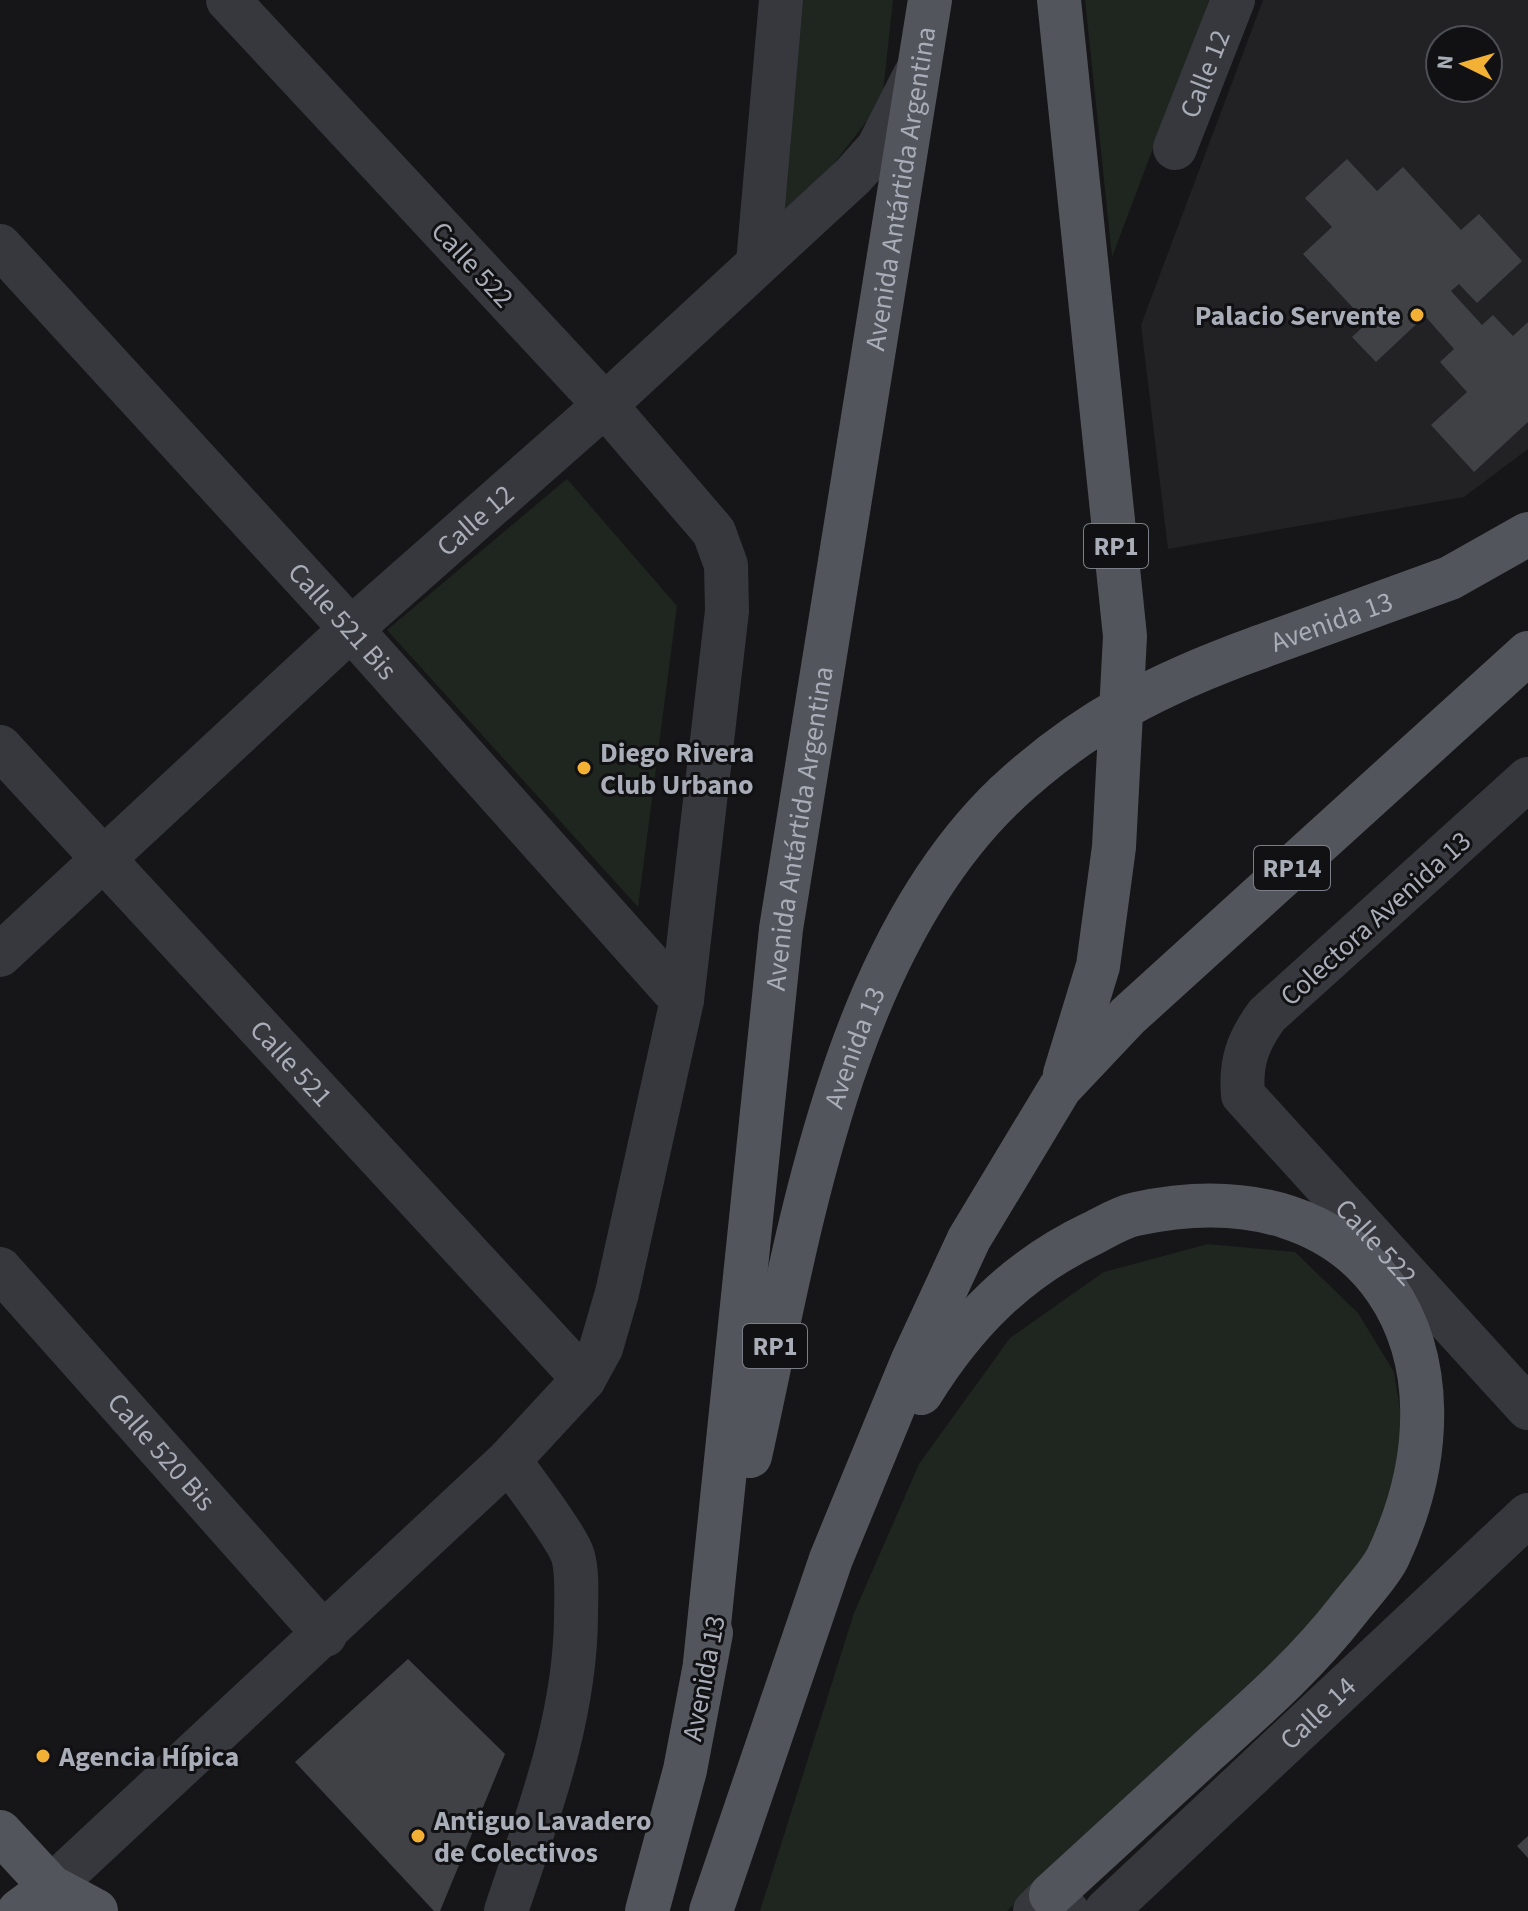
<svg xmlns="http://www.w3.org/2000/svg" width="1528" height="1911" viewBox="0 0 1528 1911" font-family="'Source Sans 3',sans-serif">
  <rect width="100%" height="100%" fill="#161618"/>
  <path fill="#222225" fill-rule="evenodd" d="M1263,0H1528V449L1464,497L1168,549L1141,325ZM1440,40H1488V88H1440Z"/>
  <g fill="#1e261f">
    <polygon points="784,0 893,0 882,101 758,263"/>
    <polygon points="1085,0 1209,0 1112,257 1112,256"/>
    <polygon points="567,479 677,606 638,907 387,630"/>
    <polygon points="1208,1244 1295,1252 1358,1313 1394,1372 1404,1434 1378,1540 1322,1615 1007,1911 760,1911 854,1613 919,1464 1010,1338 1104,1272"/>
  </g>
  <g fill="#404145">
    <polygon points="1347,159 1377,191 1403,167 1461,230 1479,214 1522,261 1477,303 1459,284 1451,291 1482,325 1493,315 1513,336 1528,322 1528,422 1474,472 1431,425 1467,392 1440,362 1454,349 1425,316 1376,362 1352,337 1367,323 1303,254 1332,227 1305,198"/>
    <polygon points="408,1659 505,1754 440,1911 434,1911 295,1762"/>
    <polygon points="1528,1836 1528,1858 1517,1846"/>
  </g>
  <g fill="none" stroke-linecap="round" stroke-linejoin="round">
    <g stroke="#37383d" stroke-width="44">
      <path id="s1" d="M1175,148L1233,0"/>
      <path id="s2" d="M0,246L351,629L682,1000"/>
      <polyline points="758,263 781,0"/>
      <path id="s3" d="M0,747L584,1379"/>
      <path id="s4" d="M1528,779L1267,1015C1248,1041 1240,1062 1243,1095L1528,1408"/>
      <path id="s5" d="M0,955L351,629L605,405L853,176L878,148L915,75"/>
      <path id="s6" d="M0,1269L325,1635"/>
      <polyline points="51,1887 509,1460 584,1379 601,1348 617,1293 682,1000 727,611 726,565 714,532 605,405 228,0"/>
      <path d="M506,1911C538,1815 575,1720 576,1617C576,1598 578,1575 573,1556C567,1537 523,1480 509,1460"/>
      <polyline points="1035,1911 1051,1895 1067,1911"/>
      <path id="s7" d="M1106,1911L1528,1515"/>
    </g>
    <g stroke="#53555c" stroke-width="44">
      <polyline points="1059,0 1125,636 1114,847 1098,966 1065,1074"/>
      <path id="s8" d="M1260,647L1450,578L1528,534"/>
      <path d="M921,1393C965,1322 1017,1269 1093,1233C1107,1226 1121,1217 1136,1214C1371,1163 1484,1352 1388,1557C1379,1575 1361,1593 1348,1610C1306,1664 1259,1705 1208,1751C1156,1799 1104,1847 1051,1895"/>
      <path id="s9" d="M750,1456C798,1241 839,953 1006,794"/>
      <path id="s10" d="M705,1663L781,929L930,0"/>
      <polyline points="0,1832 51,1887 96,1911"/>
      <polyline points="19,1911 51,1887"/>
      <polyline points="647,1911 685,1770 711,1633"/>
      <polyline points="711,1911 831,1559 912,1362 969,1239 1060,1088 1128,1016 1528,653"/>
    </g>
    <path stroke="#53555c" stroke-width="44" d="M1006,794C1084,721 1160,683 1260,647"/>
  </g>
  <g fill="#f2b134" stroke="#111113" stroke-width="3">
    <circle cx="1417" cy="315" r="8"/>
    <circle cx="584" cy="768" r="8"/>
    <circle cx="43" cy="1756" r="8"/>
    <circle cx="418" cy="1836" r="8"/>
  </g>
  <g text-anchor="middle" stroke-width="6" stroke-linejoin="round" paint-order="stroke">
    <g fill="#111113" stroke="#7b7e86" stroke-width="2">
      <rect x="1084" y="524" width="64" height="44" rx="6"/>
      <rect x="1254" y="846" width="76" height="44" rx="6"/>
      <rect x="743" y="1324" width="64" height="44" rx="6"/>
    </g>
    <g font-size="26" font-weight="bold" fill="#a8adb8">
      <text x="1116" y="555">RP1</text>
      <text x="1292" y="877">RP14</text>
      <text x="775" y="1355">RP1</text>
    </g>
    <g font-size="28" fill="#a8adb8" stroke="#111113">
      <text dy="10" stroke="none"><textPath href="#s1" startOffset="80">Calle 12</textPath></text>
      <text dy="10" stroke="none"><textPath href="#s10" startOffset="1488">Avenida Antártida Argentina</textPath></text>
      <text transform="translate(473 264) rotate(47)" y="10">Calle 522</text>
      <text dy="10" stroke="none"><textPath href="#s5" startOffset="644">Calle 12</textPath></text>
      <text dy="10" stroke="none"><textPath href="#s2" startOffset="508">Calle 521 Bis</textPath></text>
      <text dy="10" stroke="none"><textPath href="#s8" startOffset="76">Avenida 13</textPath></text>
      <text dy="10" stroke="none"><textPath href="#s10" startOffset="840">Avenida Antártida Argentina</textPath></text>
      <text transform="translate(1375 918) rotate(-42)" y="10">Colectora Avenida 13</text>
      <text dy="10" stroke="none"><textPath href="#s9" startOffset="422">Avenida 13</textPath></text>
      <text dy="10" stroke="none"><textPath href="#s3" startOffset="430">Calle 521</textPath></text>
      <text dy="10" stroke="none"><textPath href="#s4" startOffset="636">Calle 522</textPath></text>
      <text dy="10" stroke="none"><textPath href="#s6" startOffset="244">Calle 520 Bis</textPath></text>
      <text transform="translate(703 1678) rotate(-79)" y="10">Avenida 13</text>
      <text dy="10" stroke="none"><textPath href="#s7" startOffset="290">Calle 14</textPath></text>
    </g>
    <g font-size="28" font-weight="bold" fill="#a8adb8" stroke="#111113" text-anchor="start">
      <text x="1401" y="325" text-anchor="end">Palacio Servente</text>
      <text x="600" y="762">Diego Rivera<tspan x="600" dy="32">Club Urbano</tspan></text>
      <text x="59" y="1766">Agencia Hípica</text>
      <text x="434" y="1830">Antiguo Lavadero<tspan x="434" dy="32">de Colectivos</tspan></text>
    </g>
  </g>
  <g transform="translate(1464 64) rotate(275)"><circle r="38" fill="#111113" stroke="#4d4f55" stroke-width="2"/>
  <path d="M0-6L14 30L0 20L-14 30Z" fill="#f2b134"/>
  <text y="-12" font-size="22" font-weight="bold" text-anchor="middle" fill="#a8adb8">N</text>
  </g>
</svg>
